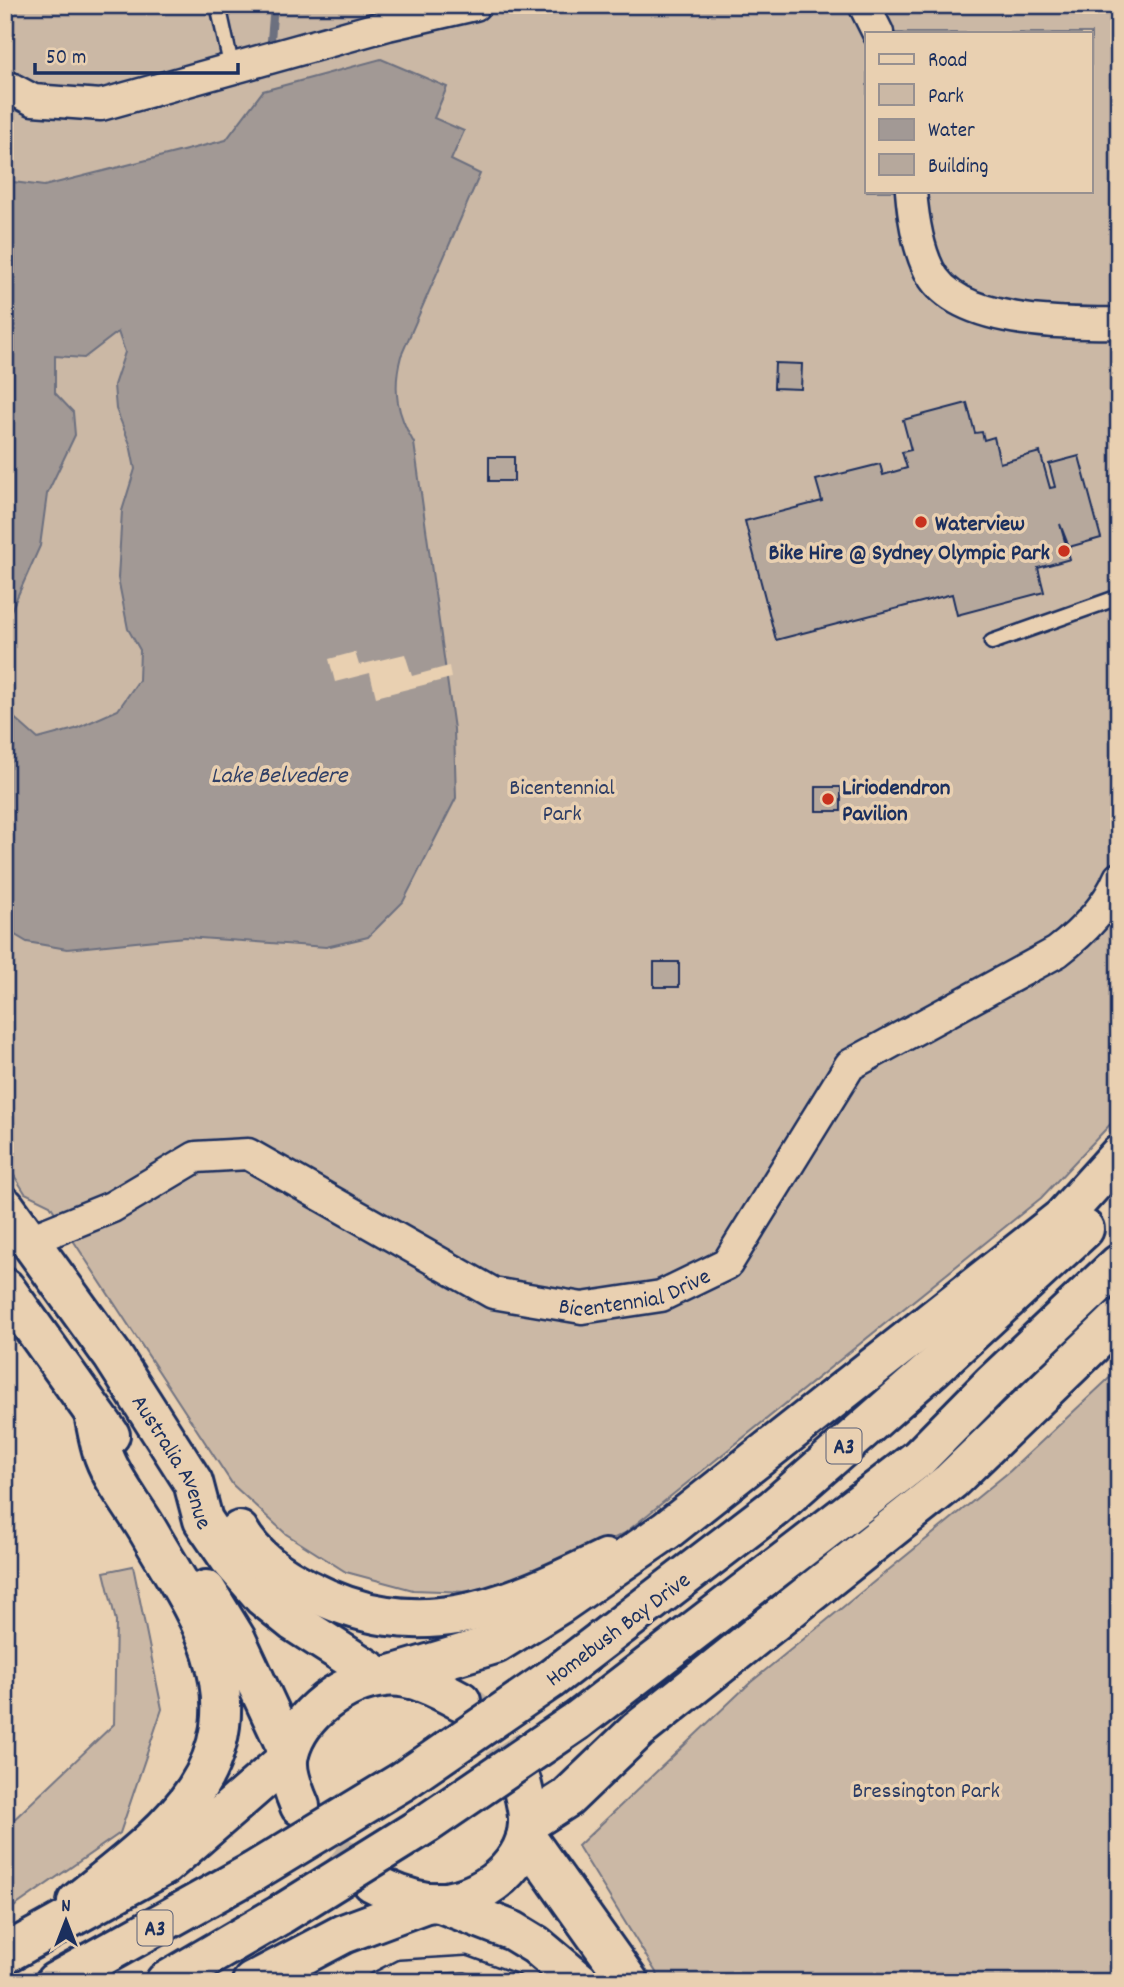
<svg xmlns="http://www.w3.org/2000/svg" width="1124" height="1987" viewBox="0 0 1124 1987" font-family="Dekko,sans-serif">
  <rect width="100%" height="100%" fill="#e9d0b1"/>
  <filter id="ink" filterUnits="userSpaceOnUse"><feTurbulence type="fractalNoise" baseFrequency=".0143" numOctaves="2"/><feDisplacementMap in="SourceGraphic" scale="14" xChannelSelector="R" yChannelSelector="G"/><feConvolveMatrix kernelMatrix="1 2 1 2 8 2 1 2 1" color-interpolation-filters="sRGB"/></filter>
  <g filter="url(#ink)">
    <g fill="#cbb8a5" stroke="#737482" stroke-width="2" fill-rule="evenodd">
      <path d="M5,5H1119V1115L1041,1198L625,1533L535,1577L469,1592L413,1590L346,1572L286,1534L233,1485L50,1205L25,1193L5,1161ZM867,33H1091V191H867Z"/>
      <polygon points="1119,1369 1119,1982 662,1982 578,1846 751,1682 1010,1471"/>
      <polygon points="133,1566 162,1709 120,1833 5,1913 5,1828 114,1724 116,1621 104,1572"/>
    </g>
    <path fill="#a29995" stroke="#6c6f7f" stroke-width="2" d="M381,59L447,87L434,118L464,131L451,160L480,174L401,356C392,390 397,414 414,443L454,729L456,798L403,902L368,937L326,947L185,937L67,949L27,942L5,929V697L11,715L38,739L75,729L118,710L139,680L140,650L128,629L118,578L122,511L135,469L130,444L116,409L114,385L125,352L118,332L84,358L55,356V393L73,412L75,435L47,494L40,546L5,624V181L44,186L226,140L263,91Z"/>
    <polygon fill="#e9d0b1" points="355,652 359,665 405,654 412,676 449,666 451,678 376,697 370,673 335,682 329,659"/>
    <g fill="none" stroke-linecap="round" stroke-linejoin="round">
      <polyline stroke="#6c6f7f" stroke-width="8" points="271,40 274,5"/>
    </g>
    <g fill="#b6a89c" stroke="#1b2f5e" stroke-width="2">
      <polygon points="775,363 802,364 801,389 774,388"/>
      <polygon points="967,403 975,433 982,432 984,440 994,437 1000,463 1040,452 1050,488 1055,487 1049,464 1079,456 1101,538 1069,547 1060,524 1070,559 1038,568 1044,592 957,615 952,594 776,640 745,521 822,501 816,480 880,464 883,475 907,468 902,452 911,450 903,420"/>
      <rect x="489" y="457" width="25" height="24"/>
      <rect x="816" y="787" width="25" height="24"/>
      <rect x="654" y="962" width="25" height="25"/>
    </g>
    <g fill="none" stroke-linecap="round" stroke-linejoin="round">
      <g stroke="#c0b0a0" stroke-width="38" stroke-dasharray="38 19" stroke-linecap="butt">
        <path d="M463,1702C492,1721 509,1750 521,1781"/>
        <polyline points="300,1806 326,1844 372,1882"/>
      </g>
      <g stroke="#1b2f5e" stroke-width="19">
        <g id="lane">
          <polyline points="218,5 232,69"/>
          <polyline points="992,642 1119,597"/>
          <polyline points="373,1982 400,1968 466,1964 515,1982"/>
        </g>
      </g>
      <g stroke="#1b2f5e" stroke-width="35">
        <g id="street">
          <polyline points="864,5 878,33"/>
          <polyline points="5,85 33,100 101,105 388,25 475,5"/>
          <path d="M911,191C913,215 918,248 929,270C955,325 1067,324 1119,323"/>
          <path id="s1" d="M28,1241L112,1207L196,1157L248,1154L493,1293L582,1308L661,1296L727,1264L850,1065L1057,952C1083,932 1106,909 1119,878"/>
        </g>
      </g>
      <g stroke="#1b2f5e" stroke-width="44">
        <g id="secondary">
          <path id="s2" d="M5,1207L112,1355L193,1482L203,1520L229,1558L263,1597L294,1622L380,1677"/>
          <polyline points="5,1288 110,1435"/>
          <path d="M239,1531C254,1558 280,1575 307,1589C418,1647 502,1609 605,1559"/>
          <polyline points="206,1590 236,1639 289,1753"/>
          <path d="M300,1806C294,1792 285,1769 289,1754C299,1714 345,1680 385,1677C411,1674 439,1689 461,1701"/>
          <polyline points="526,1837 629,1982"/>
          <path d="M372,1882C390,1892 407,1899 427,1902C472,1907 526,1870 528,1824C529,1810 524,1795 521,1781"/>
          <path d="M77,1902C160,1835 251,1774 212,1652C199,1611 171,1571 150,1534C136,1509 114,1483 104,1456C99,1443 97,1428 94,1414"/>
          <polyline points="438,1902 513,1931 536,1945 580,1982"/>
        </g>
      </g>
      <g stroke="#1b2f5e" stroke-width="44">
        <g id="highway">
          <polyline points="388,1676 495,1644 560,1604 667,1530 1062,1218 1119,1155"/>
          <polyline points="551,1679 774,1508 931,1370 1084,1229"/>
          <polyline points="577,1721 919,1458 992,1384 1119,1264"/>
          <polyline points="528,1823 567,1798 638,1730 951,1481 1119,1319"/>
          <polyline points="5,1954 164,1866 288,1758"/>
          <polyline points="55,1982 253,1872"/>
          <polyline points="165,1982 280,1915"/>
          <polyline points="252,1982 343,1934 429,1902"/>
        </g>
      </g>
      <use href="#lane" stroke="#e9d0b1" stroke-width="14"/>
      <use href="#street" stroke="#e9d0b1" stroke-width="30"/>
      <use href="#secondary" stroke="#e9d0b1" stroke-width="38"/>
      <use href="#highway" stroke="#e9d0b1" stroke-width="38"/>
      <g stroke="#1b2f5e" stroke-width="44" stroke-linecap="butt">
        <g id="highway-bridge">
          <polyline points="253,1872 403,1781 551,1679"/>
          <polyline points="280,1915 426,1824 577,1721"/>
        </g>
      </g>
      <use href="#highway-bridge" stroke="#e9d0b1" stroke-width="38"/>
    </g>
  </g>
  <g fill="#c8321e" stroke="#e9d0b1" stroke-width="2.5">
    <circle cx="921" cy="522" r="7"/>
    <circle cx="1064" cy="551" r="7"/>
    <circle cx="828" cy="799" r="7"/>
  </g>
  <g text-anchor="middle" stroke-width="7" stroke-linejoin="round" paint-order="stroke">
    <g fill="#e9d0b1" stroke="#595f77" stroke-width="2">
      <rect x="826.5" y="1428.5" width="35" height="35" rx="5"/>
      <rect x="137.5" y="1910.5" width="35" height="35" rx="5"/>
    </g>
    <g font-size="21" font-weight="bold" fill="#1b2f5e">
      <text x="844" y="1453">A3</text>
      <text x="155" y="1935">A3</text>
    </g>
    <g font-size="23" font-weight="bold" fill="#1b2f5e" stroke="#e9d0b1" text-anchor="start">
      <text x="935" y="530">Waterview</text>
      <text x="1050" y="559" text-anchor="end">Bike Hire @ Sydney Olympic Park</text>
      <text x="842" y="794">Liriodendron<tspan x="842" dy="26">Pavilion</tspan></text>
    </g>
    <g font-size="23" fill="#2d3d65" stroke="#e9d0b1">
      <text x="562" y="794">Bicentennial<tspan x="562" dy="26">Park</tspan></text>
      <text x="926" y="1797">Bressington Park</text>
    </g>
    <g font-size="23" fill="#1b2f5e" stroke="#e9d0b1">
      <text dy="8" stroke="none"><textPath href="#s1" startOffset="667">Bicentennial Drive</textPath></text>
      <text dy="8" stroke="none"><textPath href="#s2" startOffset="306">Australia Avenue</textPath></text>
      <text transform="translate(617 1628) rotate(-37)" y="8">Homebush Bay Drive</text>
    </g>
    <g font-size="24" font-style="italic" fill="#2f3f66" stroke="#e9d0b1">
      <text x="279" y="782">Lake Belvedere</text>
    </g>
  </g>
  <rect width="1124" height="1987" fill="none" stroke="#e9d0b1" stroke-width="28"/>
  <rect x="14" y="14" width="1096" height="1959" fill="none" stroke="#1b2f5e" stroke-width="2.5" filter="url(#ink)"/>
  <rect x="865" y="32" width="228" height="161" fill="#e9d0b1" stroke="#979090" stroke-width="2"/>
  <rect x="879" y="54" width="35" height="10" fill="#e9d0b1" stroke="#979090" stroke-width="2"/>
  <text x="928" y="66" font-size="21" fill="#1b2f5e">Road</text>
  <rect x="879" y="84" width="35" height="21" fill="#cbb8a5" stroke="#979090" stroke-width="2"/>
  <text x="928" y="102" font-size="21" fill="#1b2f5e">Park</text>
  <rect x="879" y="119" width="35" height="21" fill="#a29995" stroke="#979090" stroke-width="2"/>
  <text x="928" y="136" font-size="21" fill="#1b2f5e">Water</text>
  <rect x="879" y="154" width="35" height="21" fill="#b6a89c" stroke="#979090" stroke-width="2"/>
  <text x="928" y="172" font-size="21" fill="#1b2f5e">Building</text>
  <g transform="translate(66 1921)" stroke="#e9d0b1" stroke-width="5" paint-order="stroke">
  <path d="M0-5L12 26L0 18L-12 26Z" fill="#1b2f5e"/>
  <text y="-10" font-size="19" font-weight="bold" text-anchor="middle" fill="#1b2f5e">N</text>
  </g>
  <path d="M35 63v10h203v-10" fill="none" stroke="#1b2f5e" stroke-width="3.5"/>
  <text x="46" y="63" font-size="21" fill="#1b2f5e" stroke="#e9d0b1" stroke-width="5" paint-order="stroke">50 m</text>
</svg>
